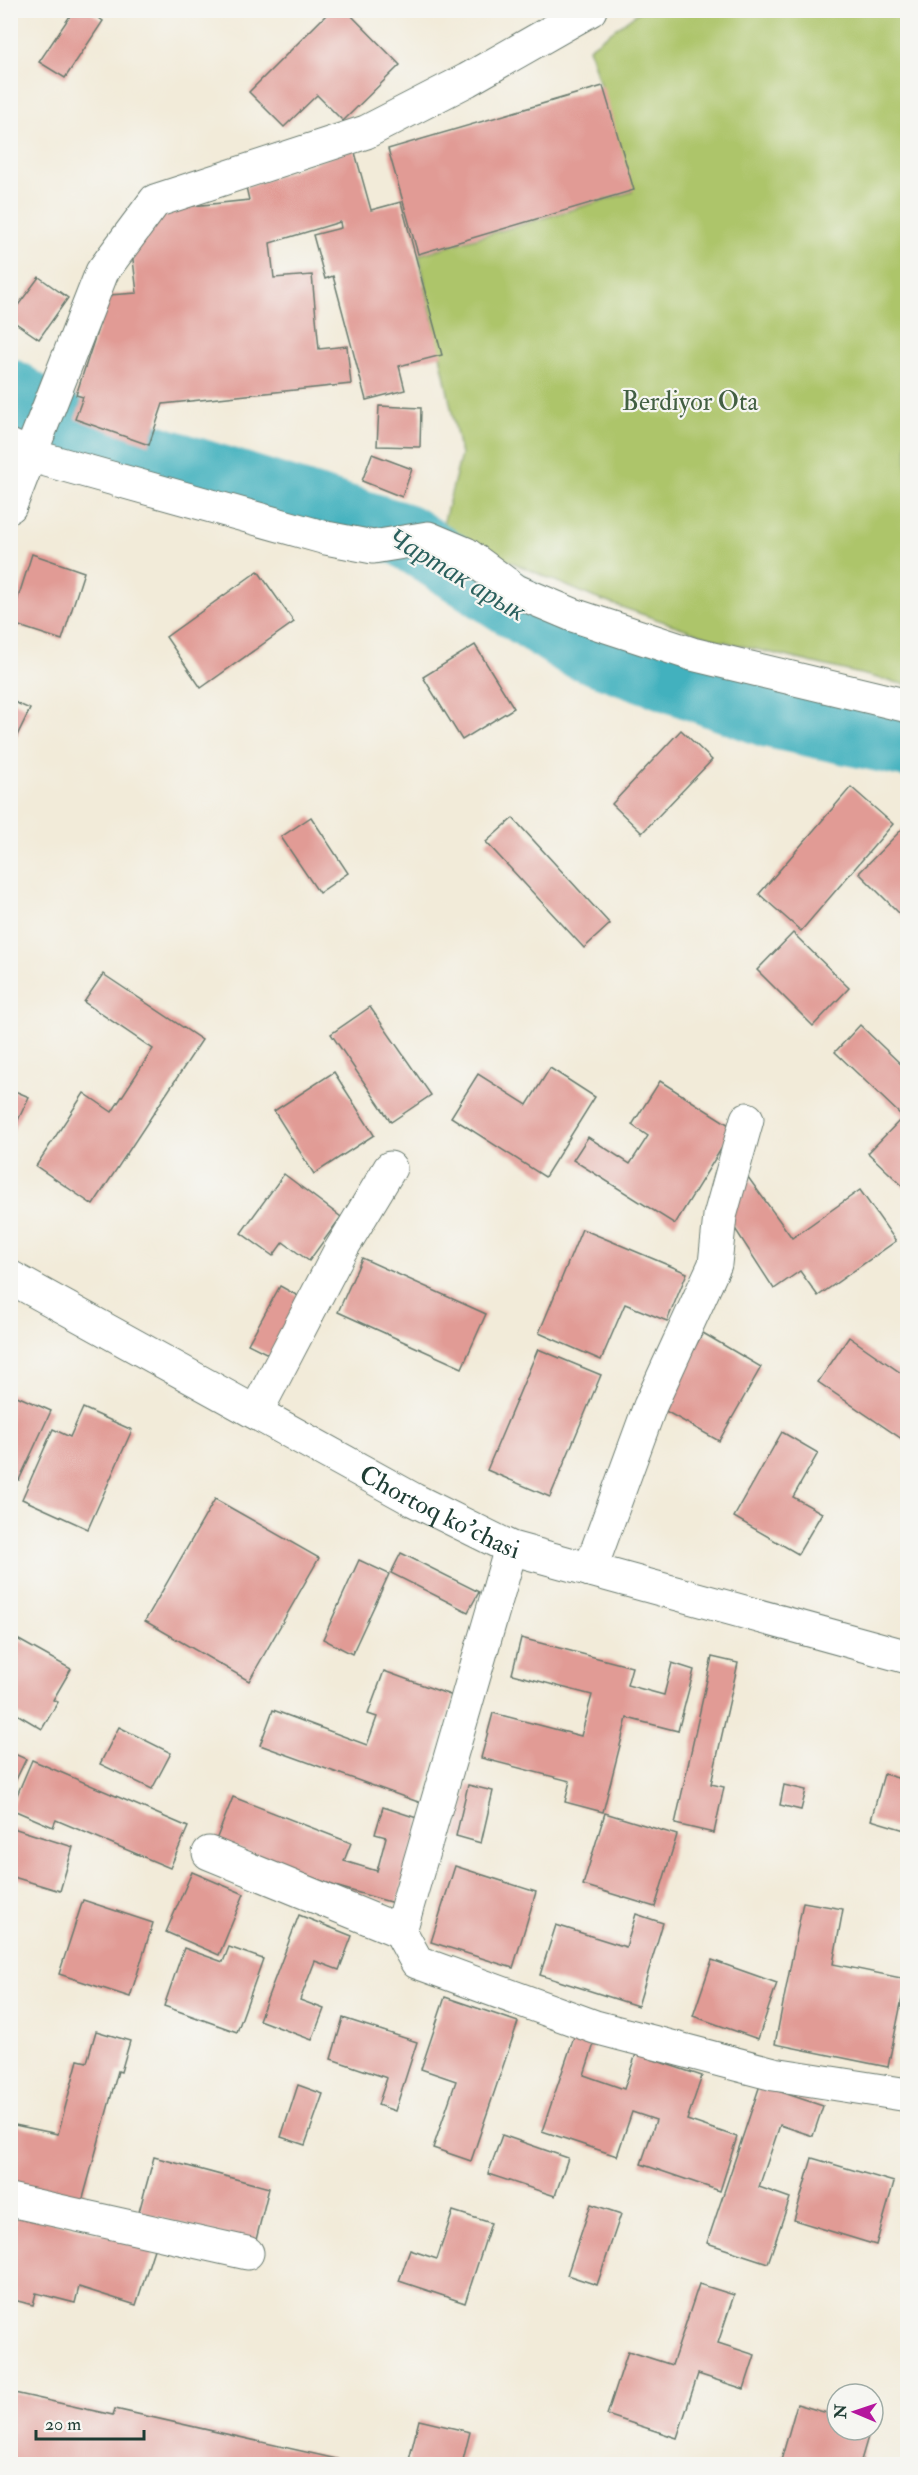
<svg xmlns="http://www.w3.org/2000/svg" width="918" height="2475" viewBox="0 0 918 2475" font-family="'IM FELL Double Pica',serif">
  <rect width="100%" height="100%" fill="#f6f6f2"/>
  <filter id="ink" filterUnits="userSpaceOnUse"><feTurbulence type="fractalNoise" baseFrequency=".0167" numOctaves="2"/><feDisplacementMap in="SourceGraphic" scale="12" xChannelSelector="R" yChannelSelector="G"/><feConvolveMatrix kernelMatrix="1 2 1 2 8 2 1 2 1" color-interpolation-filters="sRGB"/></filter>
  <filter id="wash" filterUnits="userSpaceOnUse"><feTurbulence type="fractalNoise" baseFrequency=".008" numOctaves="4" result="noise"/><feDisplacementMap in="SourceGraphic" scale="24" xChannelSelector="R" yChannelSelector="G"/><feGaussianBlur stdDeviation="1.35" result="paint"/><feColorMatrix in="noise" values="0 0 0 0 0 0 0 0 0 0 0 0 0 0 0 0 0 1.4 0 .05"/><feComposite in="paint" operator="in"/></filter>
  <g filter="url(#wash)">
    <rect width="100%" height="100%" fill="#f2ebd9"/>
    <polygon fill="#adc56a" stroke="#66814f" stroke-width="1.5" points="640,11 907,11 907,685 717,640 595,598 441,532 461,455 419,255 632,192 589,48"/>
    <g fill="none" stroke-linecap="round" stroke-linejoin="round">
      <polyline stroke="#42b1be" stroke-width="64" points="10,391 67,429 404,535 576,646 769,716 908,746"/>
    </g>
    <g id="blocks">
      <g fill="#e19b95">
        <polygon points="74,10 88,10 103,21 65,78 39,62"/>
        <polygon points="331,10 346,10 400,65 343,121 317,95 284,127 249,92"/>
        <polygon points="603,86 634,190 418,254 388,149"/>
        <polygon points="354,149 371,210 401,202 442,355 399,366 405,390 366,400 333,276 325,279 313,235 341,228 340,222 270,243 274,278 312,275 319,349 347,346 351,384 163,404 149,445 75,419 83,397 76,395 109,295 137,293 131,243 155,210 249,200 246,187"/>
        <polygon points="39,277 68,298 39,339 10,319 10,316"/>
        <polygon points="379,406 421,408 420,447 377,446"/>
        <polygon points="372,454 412,469 402,497 362,481"/>
        <polygon points="32,554 84,572 62,640 10,623"/>
        <polygon points="258,571 294,622 201,688 166,637"/>
        <polygon points="475,645 514,708 462,740 423,677"/>
        <polygon points="10,700 30,709 10,750"/>
        <polygon points="681,730 712,760 642,833 612,804"/>
        <polygon points="851,787 893,824 801,931 759,894"/>
        <polygon points="311,817 348,873 319,893 281,837"/>
        <polygon points="513,818 610,924 584,948 486,842"/>
        <polygon points="908,823 908,916 905,919 859,873"/>
        <polygon points="793,933 849,988 813,1026 757,970"/>
        <polygon points="103,974 202,1040 93,1205 36,1166 84,1093 112,1112 153,1049 84,1002"/>
        <polygon points="370,1007 431,1095 391,1122 331,1034"/>
        <polygon points="860,1025 908,1071 908,1191 868,1153 903,1117 835,1052"/>
        <polygon points="550,1068 595,1097 545,1177 451,1117 478,1074 527,1105"/>
        <polygon points="334,1072 374,1135 314,1174 274,1111"/>
        <polygon points="660,1081 734,1128 675,1224 573,1160 588,1137 630,1164 648,1136 632,1125"/>
        <polygon points="10,1089 29,1097 10,1137"/>
        <polygon points="745,1173 792,1238 860,1190 896,1241 818,1296 800,1271 774,1289 723,1210"/>
        <polygon points="284,1174 341,1217 309,1261 283,1242 273,1256 241,1233"/>
        <polygon points="582,1229 687,1273 667,1321 625,1304 601,1360 539,1333"/>
        <polygon points="362,1258 486,1314 462,1368 338,1312"/>
        <polygon points="280,1286 300,1297 270,1355 248,1344"/>
        <polygon points="703,1333 761,1367 719,1441 660,1408"/>
        <polygon points="849,1337 908,1378 908,1443 818,1382"/>
        <polygon points="538,1349 601,1375 550,1497 487,1470"/>
        <polygon points="10,1393 51,1411 19,1480 10,1477"/>
        <polygon points="83,1408 132,1430 88,1529 22,1499 53,1429 70,1437"/>
        <polygon points="782,1432 818,1453 793,1497 822,1513 798,1554 734,1517"/>
        <polygon points="215,1499 319,1558 249,1681 145,1621"/>
        <polygon points="401,1553 479,1592 468,1612 391,1573"/>
        <polygon points="359,1560 389,1574 352,1654 323,1639"/>
        <polygon points="10,1635 71,1669 53,1700 58,1702 42,1729 10,1710"/>
        <polygon points="521,1638 632,1667 627,1685 664,1695 672,1663 694,1670 678,1731 627,1718 603,1812 565,1802 570,1781 481,1758 493,1713 581,1736 592,1695 512,1674"/>
        <polygon points="712,1657 738,1663 711,1784 724,1787 714,1833 675,1824"/>
        <polygon points="384,1671 453,1696 421,1803 260,1745 273,1710 367,1745 377,1717 368,1714"/>
        <polygon points="119,1727 171,1753 152,1789 100,1764"/>
        <polygon points="10,1752 26,1759 10,1792"/>
        <polygon points="32,1760 188,1827 170,1868 56,1820 53,1827 11,1809"/>
        <polygon points="884,1774 908,1781 908,1831 871,1820"/>
        <polygon points="468,1785 493,1791 481,1843 456,1836"/>
        <polygon points="784,1785 806,1790 801,1810 780,1805"/>
        <polygon points="233,1797 351,1843 344,1861 377,1871 386,1837 375,1834 383,1807 420,1819 397,1904 335,1886 216,1840"/>
        <polygon points="605,1813 677,1835 655,1907 583,1885"/>
        <polygon points="13,1828 73,1847 60,1891 10,1876"/>
        <polygon points="455,1866 536,1892 513,1968 431,1942"/>
        <polygon points="192,1872 244,1894 219,1955 166,1932"/>
        <polygon points="83,1900 153,1923 130,1997 59,1974"/>
        <polygon points="803,1902 843,1909 833,1964 906,1979 888,2067 775,2044"/>
        <polygon points="636,1914 663,1923 638,2006 540,1975 556,1925 626,1947"/>
        <polygon points="299,1915 352,1936 339,1970 315,1961 300,2000 324,2009 312,2040 259,2020"/>
        <polygon points="229,1947 263,1959 237,2032 164,2006 184,1948 223,1962"/>
        <polygon points="712,1960 777,1983 758,2039 693,2016"/>
        <polygon points="445,1997 518,2022 471,2161 433,2148 456,2081 421,2069"/>
        <polygon points="343,2018 417,2042 395,2111 378,2105 387,2078 331,2059"/>
        <polygon points="96,2031 130,2041 121,2072 118,2071 82,2202 10,2187 10,2124 58,2134 78,2060 87,2062"/>
        <polygon points="574,2037 594,2044 584,2075 624,2089 636,2054 702,2076 687,2120 737,2137 720,2191 641,2164 656,2120 632,2112 617,2156 542,2131"/>
        <polygon points="298,2085 323,2094 305,2145 281,2137"/>
        <polygon points="760,2085 823,2106 813,2136 780,2125 759,2187 790,2198 768,2263 707,2243"/>
        <polygon points="502,2135 568,2158 555,2196 488,2174"/>
        <polygon points="154,2157 269,2188 255,2244 139,2212"/>
        <polygon points="812,2158 894,2182 876,2245 794,2220"/>
        <polygon points="591,2204 621,2214 597,2285 567,2275"/>
        <polygon points="453,2211 491,2223 465,2303 399,2281 410,2250 437,2259"/>
        <polygon points="17,2214 155,2246 136,2305 79,2287 75,2303 36,2293 33,2305 10,2299 10,2244"/>
        <polygon points="699,2284 734,2295 718,2343 755,2355 744,2389 698,2374 677,2438 607,2415 628,2351 672,2365"/>
        <polygon points="10,2392 113,2415 115,2409 359,2464 10,2464"/>
        <polygon points="797,2404 837,2416 837,2430 870,2430 860,2464 780,2464"/>
        <polygon points="419,2420 470,2432 462,2464 408,2464"/>
      </g>
    </g>
  </g>
  <g filter="url(#ink)">
    <use href="#blocks" fill-opacity="0" stroke="#697a6e" stroke-width="1.5"/>
    <g fill="none" stroke-linecap="round" stroke-linejoin="round">
      <g stroke="#697a6e" stroke-width="35">
        <g id="minor">
          <polyline points="10,446 32,456 326,538 373,547 428,538 466,554 516,591 573,615 692,654 908,706"/>
          <polyline points="10,506 102,272 155,201 366,132 467,80 590,10"/>
          <path id="s1" d="M10,1277L414,1500L511,1548L908,1657"/>
          <polyline points="256,1412 340,1251 390,1168"/>
          <polyline points="590,1570 650,1406 715,1264 720,1216 747,1119"/>
          <polyline points="209,1853 400,1931 417,1962 595,2027 774,2074 908,2095"/>
          <polyline points="400,1931 511,1548"/>
          <polyline points="10,2200 247,2253"/>
        </g>
      </g>
      <use href="#minor" stroke="#fff" stroke-width="33"/>
    </g>
  </g>
  <g text-anchor="middle" stroke-width="4.5" stroke-linejoin="round" paint-order="stroke">
    <g font-size="26" fill="#425f42" stroke="#f6f6f2">
      <text x="690" y="410">Berdiyor Ota</text>
    </g>
    <g font-size="26" fill="#1f3d34" stroke="#f6f6f2">
      <text dy="9" stroke="none"><textPath href="#s1" startOffset="490">Chortoq ko'chasi</textPath></text>
    </g>
    <g font-size="27" font-style="italic" fill="#2a605d" stroke="#f6f6f2">
      <text transform="translate(457 574) rotate(31)" y="9">Чартак арык</text>
    </g>
  </g>
  <rect width="918" height="2475" fill="none" stroke="#f6f6f2" stroke-width="36"/>
  <g transform="translate(855 2412) rotate(272)"><circle r="28" fill="#f6f6f2" stroke="#a0aca6" stroke-width="1.5"/>
  <path d="M0-4.5L10 22L0 15L-10 22Z" fill="#b5179e"/>
  <text y="-9" font-size="16" font-weight="bold" text-anchor="middle" fill="#1f3d34">N</text>
  </g>
  <path d="M36 2430v9h108v-9" fill="none" stroke="#1f3d34" stroke-width="3"/>
  <text x="45" y="2430" font-size="18" fill="#1f3d34" stroke="#f6f6f2" stroke-width="4.5" paint-order="stroke">20 m</text>
</svg>
